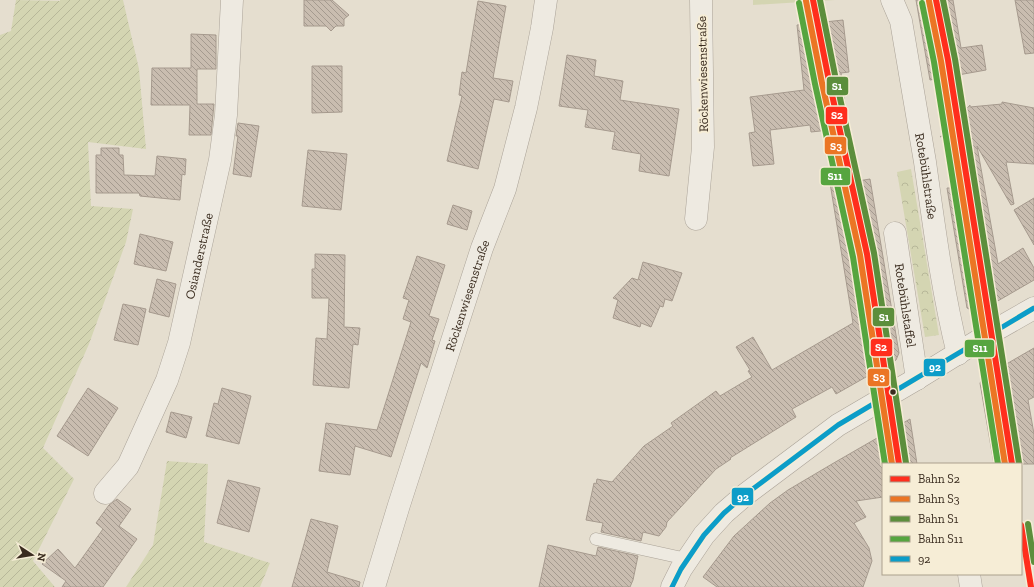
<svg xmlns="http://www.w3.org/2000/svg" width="1034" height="587" viewBox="0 0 1034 587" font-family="'Zilla Slab',serif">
  <defs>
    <pattern id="park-crowns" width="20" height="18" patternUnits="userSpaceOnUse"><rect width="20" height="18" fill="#d4d5b2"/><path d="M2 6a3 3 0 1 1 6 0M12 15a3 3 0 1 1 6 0" fill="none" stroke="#b7b799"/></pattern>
    <pattern id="garden-furrows" width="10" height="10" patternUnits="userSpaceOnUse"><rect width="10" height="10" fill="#d4d5b2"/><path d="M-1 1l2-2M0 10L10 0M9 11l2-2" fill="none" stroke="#b7b799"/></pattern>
    <pattern id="building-back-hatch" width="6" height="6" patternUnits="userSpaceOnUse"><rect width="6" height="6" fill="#c9bdb0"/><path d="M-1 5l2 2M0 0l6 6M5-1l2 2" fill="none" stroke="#a49a8f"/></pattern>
  </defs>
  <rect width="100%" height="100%" fill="#e5decf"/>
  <polygon fill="url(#park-crowns)" points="911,169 939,335 925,337 897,172"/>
  <g fill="url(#garden-furrows)">
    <polygon points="16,0 60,1 60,0 123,0 139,69 146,149 88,142 91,206 133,209 126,242 89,344 43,448 74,479 33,561 55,587 0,587 0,35 11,31"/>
    <polygon points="167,461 208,464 204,542 270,563 260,587 126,587 153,545"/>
  </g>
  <polygon fill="#d4d5b2" points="753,0 835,0 753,5"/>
  <g fill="url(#building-back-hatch)" stroke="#a69a8e">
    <polygon points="304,0 332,0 349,15 344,19 344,26 336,26 331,31 326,26 304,26"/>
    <polygon points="916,0 953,0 961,48 982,45 986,70 930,80"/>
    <polygon points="1015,0 1034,0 1034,53 1025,54"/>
    <polygon points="478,1 506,6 493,78 513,81 509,102 494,99 478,169 447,161 462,96 459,95 462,72 466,73"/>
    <polygon points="843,20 849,72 841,73 848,128 811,132 810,125 770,130 774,164 753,166 749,133 755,132 750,97 804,90 797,25"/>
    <polygon points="191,34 216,35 216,69 197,69 197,104 214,104 211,135 189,135 190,105 151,105 152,68 191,68"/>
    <polygon points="567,55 596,60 594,76 623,81 620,100 679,109 669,176 639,171 641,154 612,149 615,132 585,127 588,110 559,106"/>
    <polygon points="312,66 342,66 342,112 312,113"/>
    <polygon points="1002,102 1034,108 1034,164 1006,162 1014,204 1011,205 977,146 998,264 1023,248 1034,268 1034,280 977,313 967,308 947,188 952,188 947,144 954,132 940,137 970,105 970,107 1002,104"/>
    <polygon points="238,123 259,126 251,177 233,174 238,136 236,136"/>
    <polygon points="101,148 119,148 119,155 123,155 124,175 155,176 157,156 186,159 185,175 182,174 180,200 140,196 139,193 96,193 96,155 101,155"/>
    <polygon points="308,150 347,154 341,210 302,206"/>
    <polygon points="852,179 852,182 870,179 899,353 896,360 836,394 832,387 792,409 796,417 730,458 731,459 716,469 667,522 666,527 659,536 643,532 641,541 601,532 603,523 586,520 594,483 596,484 597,479 612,482 644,446 673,426 671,423 716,391 720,396 752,377 748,371 750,370 736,347 753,337 772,370 853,323 830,183"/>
    <polygon points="1034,198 1034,245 1014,210"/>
    <polygon points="453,205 472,211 467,230 447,224"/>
    <polygon points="140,234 173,242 166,271 134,264"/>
    <polygon points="315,254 345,255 344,327 360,328 358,345 353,344 349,388 313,385 316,338 327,339 329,298 312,298 312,269 315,269"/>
    <polygon points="417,256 445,265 429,316 439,319 432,340 435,341 427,368 421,363 391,457 355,446 350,475 319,471 326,423 377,430 411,322 403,319 409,300 403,298"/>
    <polygon points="643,262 682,273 672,301 665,299 663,307 660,306 651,327 641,323 640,327 613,318 618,300 613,298 632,278 638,280"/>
    <polygon points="157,279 176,284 169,317 149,312"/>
    <polygon points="123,304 146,309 138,345 114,340"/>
    <polygon points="1034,348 1034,397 1028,400 1034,434 1034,464 994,464 980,383 984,377"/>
    <polygon points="88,388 118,408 88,456 57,436"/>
    <polygon points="222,388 251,396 239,444 206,436 214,403 218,404"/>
    <polygon points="171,412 192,417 186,438 166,432"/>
    <polygon points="910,419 917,464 883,464 883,497 856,501 866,517 854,523 869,548 872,561 863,587 717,587 703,577 734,536 770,503 788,490 832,464"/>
    <polygon points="228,480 260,488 249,532 217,523"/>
    <polygon points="117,499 131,509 119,526 137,539 103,587 62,587 66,581 42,564 58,549 75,568 103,529 96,523 109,505"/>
    <polygon points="311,519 338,526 327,572 360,582 359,587 292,587"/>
    <polygon points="548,545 596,556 598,547 638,556 633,580 630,587 539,587"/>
  </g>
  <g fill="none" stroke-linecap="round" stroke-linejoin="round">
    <g stroke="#aba398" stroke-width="13">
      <polyline id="service" points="596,539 687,559"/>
    </g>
    <g stroke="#aba398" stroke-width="23">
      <g id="minor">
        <path id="s1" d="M892,0L901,21C909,68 917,115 925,162C934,226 942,290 958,354"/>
        <polyline points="696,219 703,147 701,0"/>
        <path id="s2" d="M895,233L917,379"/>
        <path id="s3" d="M105,493L128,466L167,380L179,343L220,160L226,115L232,0"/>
        <polyline points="969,574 971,587"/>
        <path id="s4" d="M374,587L399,505L482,248L505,189L526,108L542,28L546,0"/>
      </g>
    </g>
    <g stroke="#aba398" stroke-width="23">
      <polyline id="tertiary" points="672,587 681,569 704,535 724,513 746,494 838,425 913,381 999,328 1034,308"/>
    </g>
    <use href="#service" stroke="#eeeae1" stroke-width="12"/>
    <use href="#minor" stroke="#eeeae1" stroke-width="22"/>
    <use href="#tertiary" stroke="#eeeae1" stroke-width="22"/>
    <g stroke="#f6edd6" stroke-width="8">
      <polyline id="bus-1" points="672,587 681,569 704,535 724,513 746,494 838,425 1034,308"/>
    </g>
    <use href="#bus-1" stroke="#0c9dc8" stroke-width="5"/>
    <g stroke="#f6edd6" stroke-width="9">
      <g id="rail-1">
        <polyline points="813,0 829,81 867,254 899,464"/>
        <polyline points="936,0 948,60 1012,464"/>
        <polyline points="1021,525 1031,587"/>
      </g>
    </g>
    <g stroke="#f6edd6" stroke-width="9">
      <g id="rail-2">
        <polyline points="806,1 822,83 860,255 892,464"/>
        <polyline points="929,1 941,61 1005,464"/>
      </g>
    </g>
    <g stroke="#f6edd6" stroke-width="9">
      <g id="rail-3">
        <polyline points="820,0 836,80 874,253 906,463"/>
        <polyline points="943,0 955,59 1019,463"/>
        <polyline points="1028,524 1034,562"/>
      </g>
    </g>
    <g stroke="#f6edd6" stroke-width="9">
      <g id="rail-4">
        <polyline points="799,3 815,84 853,257 885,464"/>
        <polyline points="922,3 934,62 998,464"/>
      </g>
    </g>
    <use href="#rail-1" stroke="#ff2e1d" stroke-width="6"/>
    <use href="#rail-2" stroke="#eb7524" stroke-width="6"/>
    <use href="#rail-3" stroke="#5c8e3c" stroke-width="6"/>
    <use href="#rail-4" stroke="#56a53f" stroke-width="6"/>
  </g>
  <circle fill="#3a2c1f" stroke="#f6edd6" stroke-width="1.5" cx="893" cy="392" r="3.5"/>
  <g text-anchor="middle" stroke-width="4" stroke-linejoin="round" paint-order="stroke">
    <g font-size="13" fill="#3a2c1f" stroke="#f6edd6">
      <text transform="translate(702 74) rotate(-91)" y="5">Röckenwiesenstraße</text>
      <text dy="5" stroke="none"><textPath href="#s1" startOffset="180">Rotebühlstraße</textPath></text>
      <text dy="5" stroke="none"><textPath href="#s3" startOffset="258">Osianderstraße</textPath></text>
      <text dy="5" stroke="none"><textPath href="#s4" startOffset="306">Röckenwiesenstraße</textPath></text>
      <text dy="5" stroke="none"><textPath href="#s2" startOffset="73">Rotebühlstaffel</textPath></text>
    </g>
  </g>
  <g stroke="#f6edd6" stroke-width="1.5">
    <rect x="826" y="76" width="23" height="20" rx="4" fill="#5c8e3c"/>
    <rect x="825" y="106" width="23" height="19" rx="4" fill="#ff2e1d"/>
    <rect x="824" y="136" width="23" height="19" rx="4" fill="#eb7524"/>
    <rect x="820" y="167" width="31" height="19" rx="4" fill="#56a53f"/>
    <rect x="872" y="307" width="23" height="20" rx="4" fill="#5c8e3c"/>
    <rect x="870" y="338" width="23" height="19" rx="4" fill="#ff2e1d"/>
    <rect x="964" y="339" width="31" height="19" rx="4" fill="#56a53f"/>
    <rect x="923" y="358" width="23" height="19" rx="4" fill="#0c9dc8"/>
    <rect x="867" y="368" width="23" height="19" rx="4" fill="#eb7524"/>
    <rect x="731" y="487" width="23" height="19" rx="4" fill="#0c9dc8"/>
  </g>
  <g font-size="11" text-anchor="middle" font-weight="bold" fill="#fff">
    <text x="837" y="90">S1</text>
    <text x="837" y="119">S2</text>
    <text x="836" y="150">S3</text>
    <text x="835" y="180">S11</text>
    <text x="884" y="321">S1</text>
    <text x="881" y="351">S2</text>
    <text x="980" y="352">S11</text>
    <text x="935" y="371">92</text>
    <text x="879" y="381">S3</text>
    <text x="743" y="501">92</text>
  </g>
  <rect x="882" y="463" width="140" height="112" fill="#f6edd6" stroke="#aba08d"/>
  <rect x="890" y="476" width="20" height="6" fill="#ff2e1d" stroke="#aba08d"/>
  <text x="918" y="483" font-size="12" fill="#3a2c1f">Bahn S2</text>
  <rect x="890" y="496" width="20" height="6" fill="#eb7524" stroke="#aba08d"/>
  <text x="918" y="503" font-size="12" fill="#3a2c1f">Bahn S3</text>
  <rect x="890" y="516" width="20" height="6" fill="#5c8e3c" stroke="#aba08d"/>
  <text x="918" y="523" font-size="12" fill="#3a2c1f">Bahn S1</text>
  <rect x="890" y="536" width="20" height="6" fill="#56a53f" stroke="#aba08d"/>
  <text x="918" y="543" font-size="12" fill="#3a2c1f">Bahn S11</text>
  <rect x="890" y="556" width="20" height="6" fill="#0c9dc8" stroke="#aba08d"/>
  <text x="918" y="563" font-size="12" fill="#3a2c1f">92</text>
  <g transform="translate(32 555) rotate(102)" stroke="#f6edd6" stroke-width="3" paint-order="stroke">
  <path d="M0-3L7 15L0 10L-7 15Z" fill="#3a2c1f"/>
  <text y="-6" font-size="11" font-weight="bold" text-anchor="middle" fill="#3a2c1f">N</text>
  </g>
</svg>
